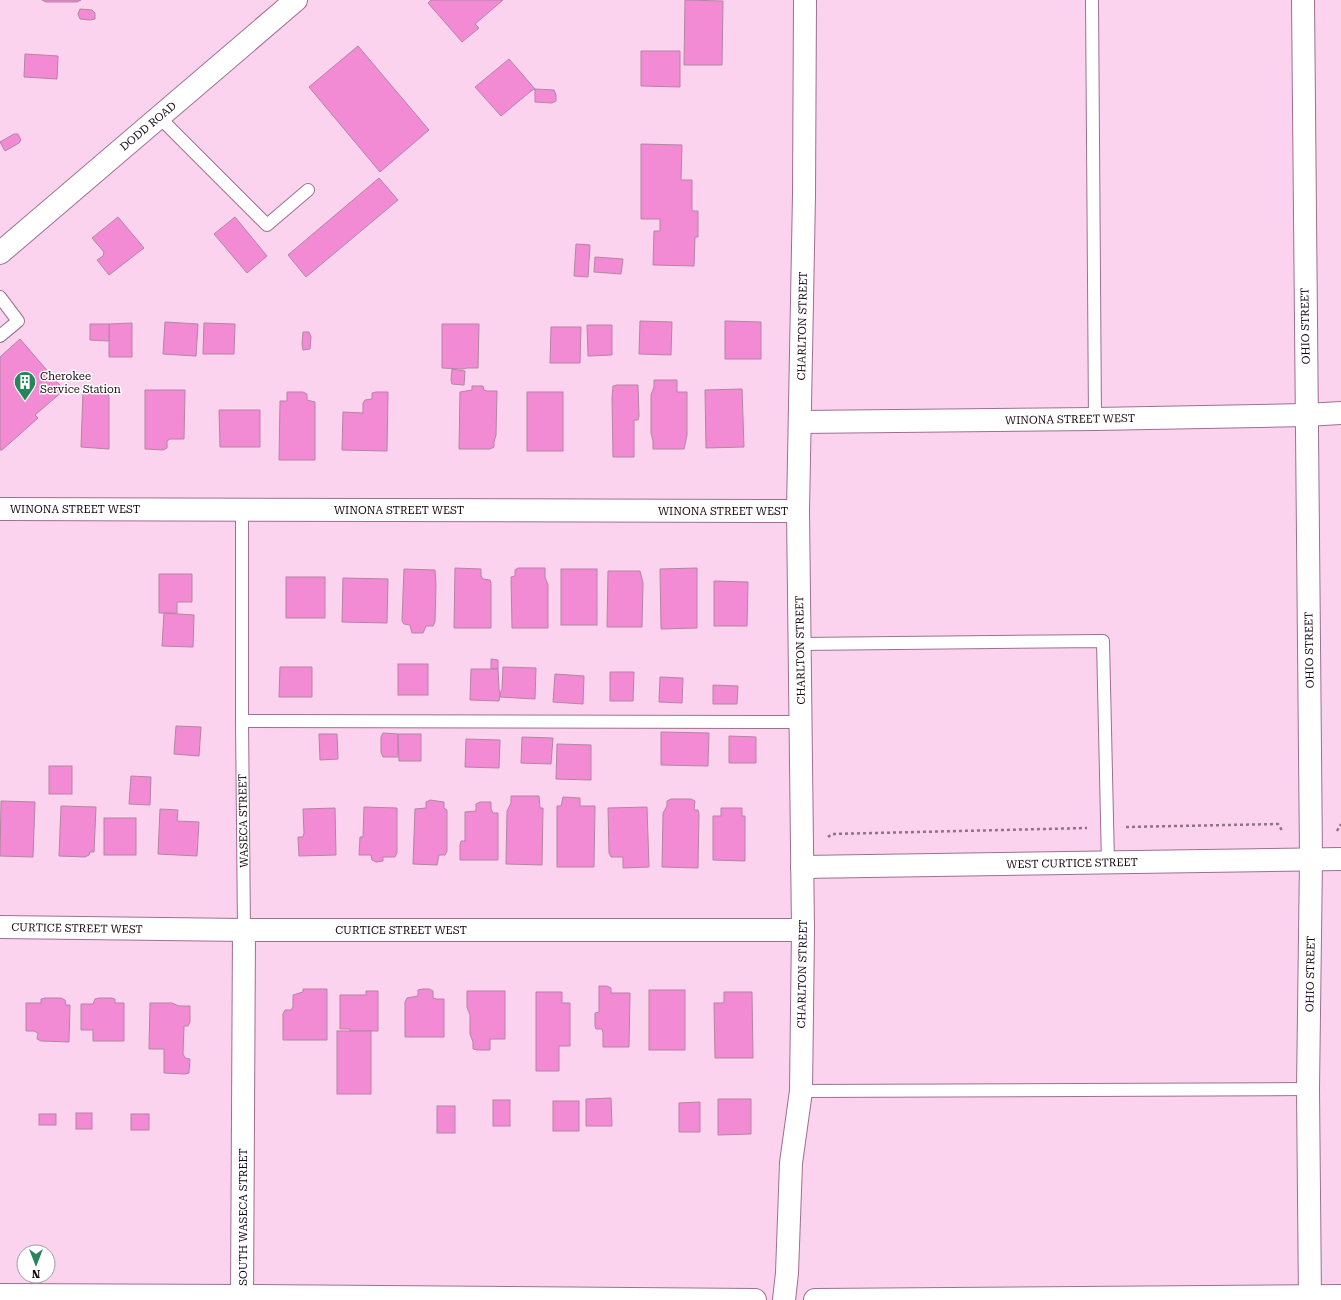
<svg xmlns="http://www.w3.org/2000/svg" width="1341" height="1300" viewBox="0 0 1341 1300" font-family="'Roboto Serif',serif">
  <rect width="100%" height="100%" fill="#fcd3ee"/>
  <g fill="#f38bd4" stroke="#b484a4">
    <polygon points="42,0 81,0 77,2 46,2"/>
    <polygon points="431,0 503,0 475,24 479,28 462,42 428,3"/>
    <polygon points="685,0 723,1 722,65 684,65"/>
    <polygon points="80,9 92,10 95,13 95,19 90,20 80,19 78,14"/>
    <polygon points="358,46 429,130 380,172 309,87"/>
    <polygon points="641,51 680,51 680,87 641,86"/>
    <polygon points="25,54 58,56 57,79 24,77"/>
    <polygon points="509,59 535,89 531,91 501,116 475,87"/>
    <polygon points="535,89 554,90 556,95 556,101 552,103 535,102"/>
    <polygon points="14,134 18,134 21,140 19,143 5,151 0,142"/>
    <polygon points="641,144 682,145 681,180 692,180 692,211 698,211 698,237 695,237 694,266 653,265 654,231 660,231 660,219 641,219"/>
    <polygon points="379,178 398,200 306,277 288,255"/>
    <polygon points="118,217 144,248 109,275 97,260 103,256 104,252 92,238"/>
    <polygon points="235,217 267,256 247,273 214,234"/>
    <polygon points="576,244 590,245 588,277 574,276"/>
    <polygon points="595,257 623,259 621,274 594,272"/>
    <polygon points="640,321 672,322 671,355 639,354"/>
    <polygon points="725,321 761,322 761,359 725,359"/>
    <polygon points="165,322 198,324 196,356 163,354"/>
    <polygon points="132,323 132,357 109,357 109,324"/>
    <polygon points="204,323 235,324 234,354 203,354"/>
    <polygon points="90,324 109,324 109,341 90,340"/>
    <polygon points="442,324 479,324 478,368 467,368 463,369 442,368"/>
    <polygon points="587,325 612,325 612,355 588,356"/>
    <polygon points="551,327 581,327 580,363 550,363"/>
    <polygon points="303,332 309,332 311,337 310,349 303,350 302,344"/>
    <polygon points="20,339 64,390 35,415 38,418 2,450 0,450 0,357"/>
    <polygon points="452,369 465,371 464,385 452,384 451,380"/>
    <polygon points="654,380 677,380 677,392 687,392 687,435 684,449 653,449 653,441 651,433 651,395 654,387"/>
    <polygon points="617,385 638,385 639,416 638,420 634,420 634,457 613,457 612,398 613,386"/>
    <polygon points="472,386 483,386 484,390 487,391 497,391 496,435 494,442 494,447 490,449 459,449 460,392 472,390"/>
    <polygon points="98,388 102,388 104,392 108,393 109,397 109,449 81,447 83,391 94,392 95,389"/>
    <polygon points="742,389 744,447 706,448 705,390"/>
    <polygon points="145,390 185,390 184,439 170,439 167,441 167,448 163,450 145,449"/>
    <polygon points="287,392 303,392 307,394 307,400 315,402 315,460 279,460 280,401 287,401"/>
    <polygon points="376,392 388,392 387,451 342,450 343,412 363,413 363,403 365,400 372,399 372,393"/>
    <rect x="527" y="392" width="36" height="59"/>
    <polygon points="219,410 260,410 260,447 220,447"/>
    <polygon points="455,568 481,569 481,576 483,579 490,580 491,583 491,628 454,628"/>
    <polygon points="518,568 545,568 545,577 548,585 548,628 512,628 511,577 515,576 515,570"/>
    <polygon points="697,568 697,628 661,629 660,569"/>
    <polygon points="404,569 435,570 436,585 435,622 433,626 426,626 423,633 412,633 410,625 404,624 402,621"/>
    <rect x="561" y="569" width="36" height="56"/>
    <polygon points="608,571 640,571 643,583 642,627 607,627"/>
    <polygon points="159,574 192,574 192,602 177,602 177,613 159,613"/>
    <rect x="286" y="577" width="39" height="41"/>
    <polygon points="343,578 388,579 387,623 342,622"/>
    <polygon points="714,581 748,582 747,626 714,626"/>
    <polygon points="164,613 194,615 193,647 162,646"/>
    <polygon points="491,659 498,660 498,669 491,669"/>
    <rect x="398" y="664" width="30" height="31"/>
    <polygon points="280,667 312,667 312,697 279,697"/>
    <polygon points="503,667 536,668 535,699 500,697 500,693 502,690"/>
    <polygon points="471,669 498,669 499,689 500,693 499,701 470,700"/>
    <polygon points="610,672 634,672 633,701 610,701"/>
    <polygon points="555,674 584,676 583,704 553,702"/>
    <polygon points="660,677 683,678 682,703 659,702"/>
    <polygon points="713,685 738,686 737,704 713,704"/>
    <polygon points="176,726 201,727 199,756 174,754"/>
    <polygon points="661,732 709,733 708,766 661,765"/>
    <polygon points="383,733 398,734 398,757 383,757 381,752 381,737"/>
    <polygon points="319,734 337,734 338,759 320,760"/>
    <polygon points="398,734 421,734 421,761 399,761"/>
    <polygon points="729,736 756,737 756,763 729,763"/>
    <polygon points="522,737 553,738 551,764 521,763"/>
    <polygon points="466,739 500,740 499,768 465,767"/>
    <polygon points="557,744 591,745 591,780 556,779"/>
    <rect x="49" y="766" width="23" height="28"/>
    <polygon points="131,776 151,777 150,805 129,804"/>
    <polygon points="511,796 539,796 540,808 543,808 542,865 506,864 507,811 511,803"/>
    <polygon points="563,797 580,798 580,806 595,806 594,867 557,867 557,806 561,806"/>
    <polygon points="671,799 691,799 695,801 694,810 698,810 699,814 698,868 662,867 663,813 667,806 667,801"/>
    <polygon points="430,800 444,802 444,808 447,810 447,851 445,855 439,855 437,865 413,864 415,809 426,808 426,802"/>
    <polygon points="1,801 35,802 33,857 0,856"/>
    <polygon points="480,802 491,802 491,809 493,813 498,813 498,860 460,860 460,845 461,841 465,841 465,812 476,811 476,804"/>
    <polygon points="61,806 96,807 94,852 90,852 89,855 85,857 59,856"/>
    <polygon points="364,807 397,808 397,853 395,857 383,857 383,861 376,862 372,860 371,855 359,855 360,837 363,837"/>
    <polygon points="647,807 649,867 623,868 623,857 611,857 609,853 608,808"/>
    <polygon points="335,808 336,855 299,856 298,837 303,837 304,833 303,809"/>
    <polygon points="721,808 742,808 742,816 745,816 745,861 713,860 713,816 721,816"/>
    <polygon points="160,809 178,810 177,821 199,822 197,856 158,854"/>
    <rect x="104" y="818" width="32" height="37"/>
    <polygon points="599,986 607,986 611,988 611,993 630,993 629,1047 603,1047 603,1033 602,1029 596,1029 595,1026 595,1013 599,1012"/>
    <polygon points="303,989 327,989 327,1040 283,1040 283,1014 285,1010 291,1010 293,1007 293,995 303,992"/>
    <polygon points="422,989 429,989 433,991 433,998 436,999 444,999 444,1037 405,1037 405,1002 407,998 418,996 418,990"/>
    <rect x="649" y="990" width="36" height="60"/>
    <polygon points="366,991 378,991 378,1031 350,1031 350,1029 340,1029 340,995 366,995"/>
    <polygon points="467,991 505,991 505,1039 490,1039 490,1050 478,1050 473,1049 473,1042 470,1034 470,1015 467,1007"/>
    <polygon points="536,992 562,992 562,1003 570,1003 570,1046 559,1046 559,1071 536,1071"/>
    <polygon points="724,992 752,992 753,1058 715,1058 714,1003 724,1003"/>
    <polygon points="45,998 61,998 65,1000 66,1005 70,1005 69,1042 41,1041 37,1039 38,1033 34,1031 26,1031 26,1003 41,1003 41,999"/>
    <polygon points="99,998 111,998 115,999 115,1003 124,1003 124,1041 93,1041 93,1030 81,1030 81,1004 93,1004 95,999"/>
    <polygon points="150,1003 172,1003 179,1006 190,1006 190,1022 188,1026 184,1026 183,1054 185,1058 190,1059 189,1073 185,1074 164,1073 164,1049 149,1049"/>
    <rect x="337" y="1031" width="34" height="63"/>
    <polygon points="611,1098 612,1126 586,1126 586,1099"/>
    <polygon points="718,1099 751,1099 751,1134 718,1135"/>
    <rect x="493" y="1100" width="17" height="26"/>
    <rect x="553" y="1101" width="26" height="30"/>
    <polygon points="700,1102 700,1132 679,1132 679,1103"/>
    <rect x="437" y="1106" width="18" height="27"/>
    <rect x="76" y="1113" width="16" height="16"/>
    <rect x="39" y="1114" width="17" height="11"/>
    <rect x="131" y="1114" width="18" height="16"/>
  </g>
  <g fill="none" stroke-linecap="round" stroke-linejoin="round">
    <g stroke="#9d708e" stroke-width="14">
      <g id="lane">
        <polyline points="1092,0 1095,419"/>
        <polyline points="159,117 267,225 308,190"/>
        <polyline points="0,297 18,321 0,336"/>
        <polyline points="242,509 242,721 244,930"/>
        <polyline points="800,644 1103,641 1108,863"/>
        <polyline points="242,721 801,722"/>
        <polyline points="801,1091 1308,1089"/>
      </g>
    </g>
    <g stroke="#9d708e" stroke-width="24">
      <g id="street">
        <polyline points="1303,0 1311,859 1308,1089 1310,1300"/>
        <polyline points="800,422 1095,419 1306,415 1341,413"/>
        <polyline points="0,509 798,511"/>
        <polyline points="802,867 1341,859"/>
        <polyline points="0,927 244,930 803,930"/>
        <polyline points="0,1295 242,1296 755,1300"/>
        <polyline points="242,1300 244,930"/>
        <polyline points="784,1300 787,1273 791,1163 801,1091 803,930 798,511 804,195 805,0"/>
        <polyline points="815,1300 1341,1296"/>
      </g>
    </g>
    <g stroke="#9d708e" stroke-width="24">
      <polyline id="secondary" points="0,253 296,0"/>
    </g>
    <g stroke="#907386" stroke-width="2.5" stroke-dasharray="3 3" stroke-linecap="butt">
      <polyline points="1126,827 1278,824 1283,832"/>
      <polyline points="1337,831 1341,824"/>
      <polyline points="828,837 832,834 1087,828"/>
    </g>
    <use href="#lane" stroke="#fff" stroke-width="12"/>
    <use href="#street" stroke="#fff" stroke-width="22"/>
    <use href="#secondary" stroke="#fff" stroke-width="22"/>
  </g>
  <defs>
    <g id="building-pin" transform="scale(1.15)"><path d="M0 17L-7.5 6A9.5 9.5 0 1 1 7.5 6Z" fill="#28845a" stroke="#fff"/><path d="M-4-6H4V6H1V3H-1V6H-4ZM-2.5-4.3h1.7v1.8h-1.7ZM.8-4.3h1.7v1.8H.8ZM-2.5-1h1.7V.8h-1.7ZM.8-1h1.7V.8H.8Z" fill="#fff"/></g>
  </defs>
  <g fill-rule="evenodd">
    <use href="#building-pin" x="25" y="382"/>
  </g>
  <g text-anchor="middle" stroke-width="3" stroke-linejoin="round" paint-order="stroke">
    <g font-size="11" fill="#160611" stroke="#fff">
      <text transform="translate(148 126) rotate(-40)" y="4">DODD ROAD</text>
      <text transform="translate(802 326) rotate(-89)" y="4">CHARLTON STREET</text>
      <text transform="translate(1305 326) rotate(-91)" y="4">OHIO STREET</text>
      <text transform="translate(1070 419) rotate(-1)" y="4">WINONA STREET WEST</text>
      <text x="75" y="513">WINONA STREET WEST</text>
      <text x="399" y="514">WINONA STREET WEST</text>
      <text x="723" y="515">WINONA STREET WEST</text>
      <text transform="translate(800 650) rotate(-91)" y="4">CHARLTON STREET</text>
      <text transform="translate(1309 650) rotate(-91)" y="4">OHIO STREET</text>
      <text transform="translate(243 821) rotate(-91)" y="4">WASECA STREET</text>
      <text transform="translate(1072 863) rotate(-1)" y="4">WEST CURTICE STREET</text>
      <text transform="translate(77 928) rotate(1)" y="4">CURTICE STREET WEST</text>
      <text x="401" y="934">CURTICE STREET WEST</text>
      <text transform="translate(802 974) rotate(-89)" y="4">CHARLTON STREET</text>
      <text transform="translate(1310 974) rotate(-89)" y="4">OHIO STREET</text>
      <text transform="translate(243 1217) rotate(-90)" y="4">SOUTH WASECA STREET</text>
    </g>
    <g font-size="11" fill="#160611" stroke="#fff" text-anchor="start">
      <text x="40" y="380">Cherokee<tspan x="40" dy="13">Service Station</tspan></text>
    </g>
  </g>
  <g transform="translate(36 1264) rotate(180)"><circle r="19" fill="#ffffff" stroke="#a29ba0"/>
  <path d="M0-3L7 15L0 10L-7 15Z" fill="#28845a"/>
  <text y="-6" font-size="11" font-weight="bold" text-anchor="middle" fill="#160611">N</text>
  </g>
</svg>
